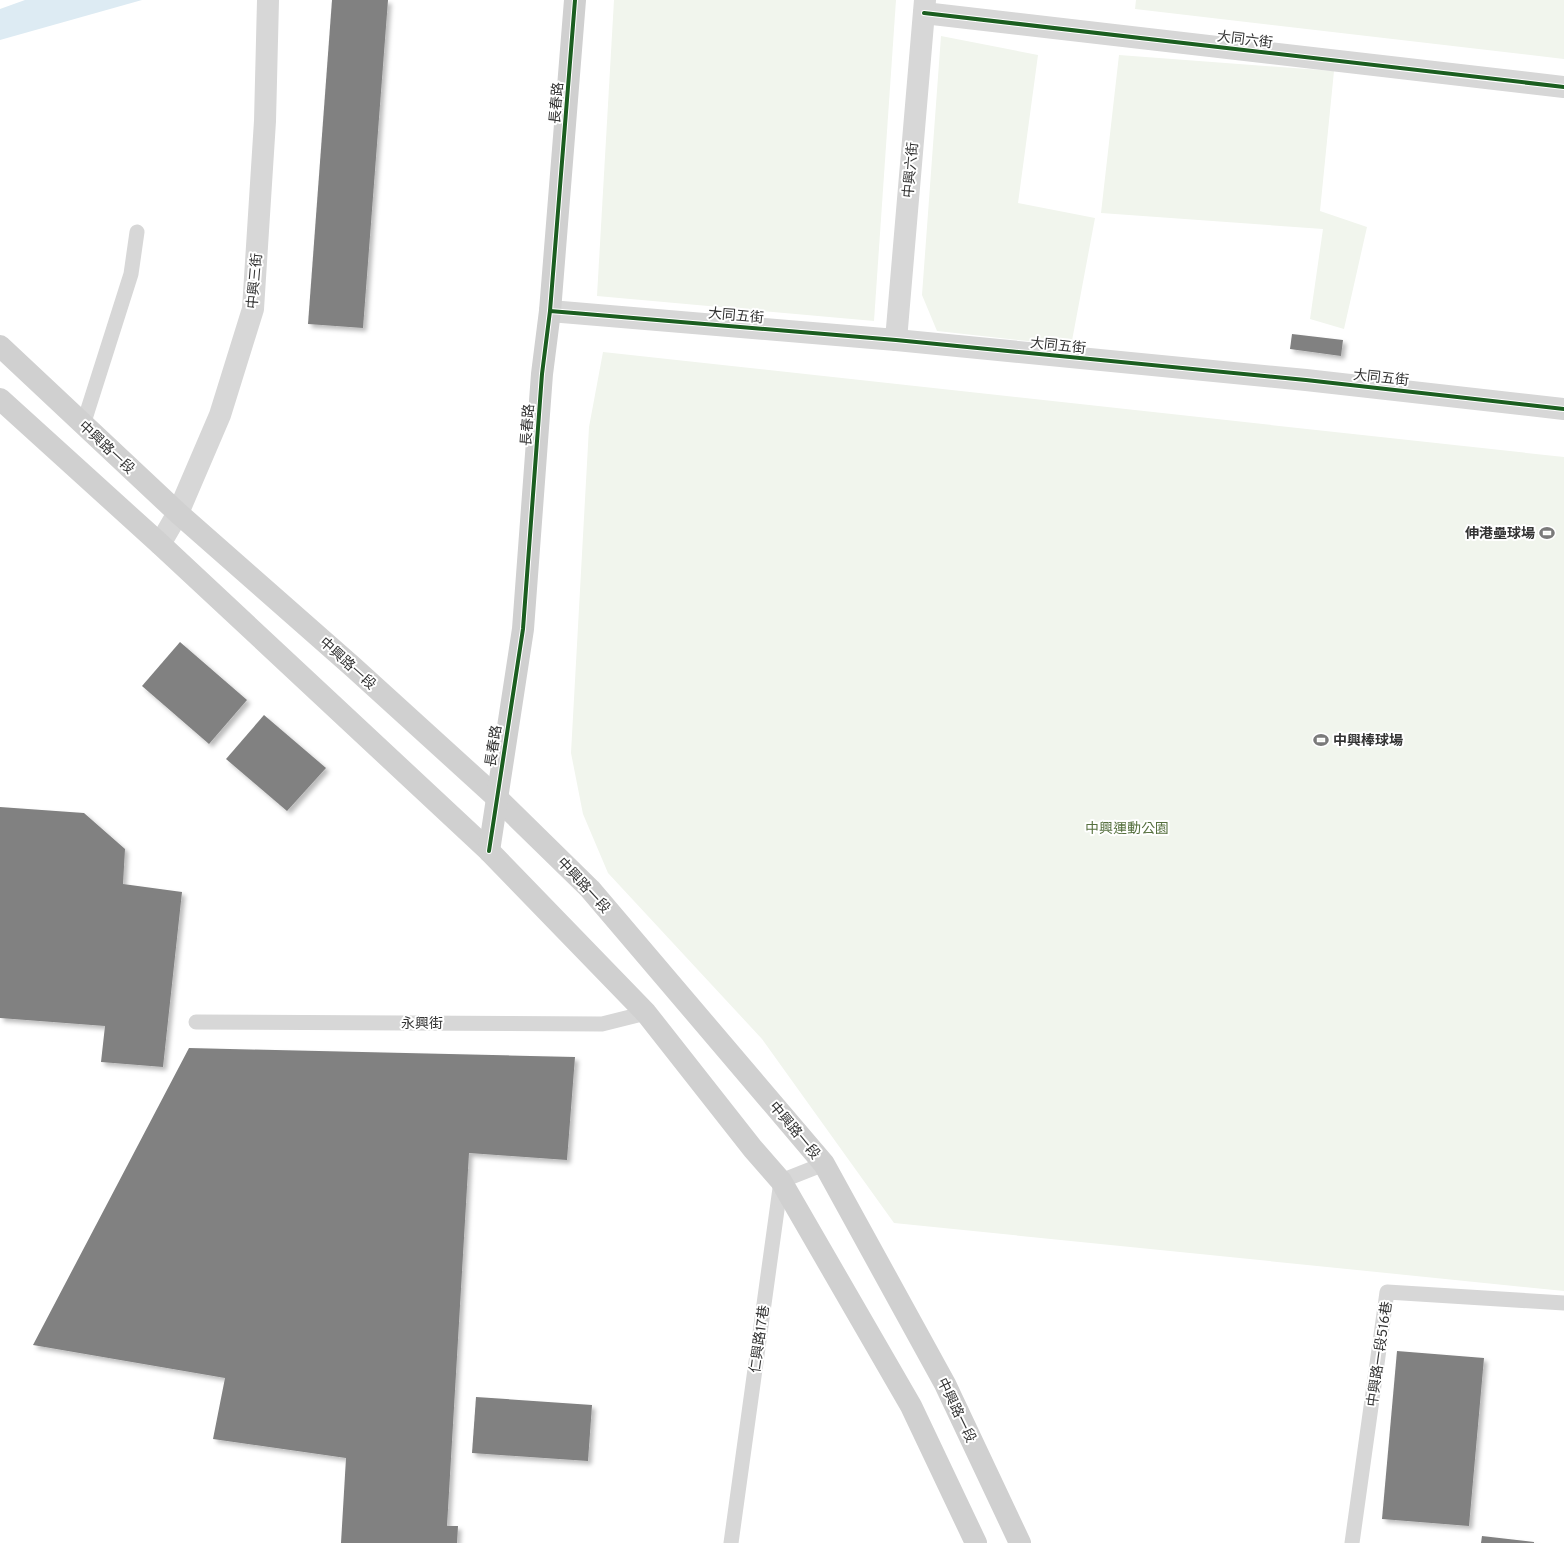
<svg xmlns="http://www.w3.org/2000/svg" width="1564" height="1543" viewBox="0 0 1564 1543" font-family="Overpass,'Noto Sans TC',sans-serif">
  <defs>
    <filter id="shadow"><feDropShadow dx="3.5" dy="3.5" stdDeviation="2" flood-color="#0004"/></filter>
  </defs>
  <rect width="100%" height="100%" fill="#fff"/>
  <g fill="#f1f5ed">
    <polygon points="614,0 896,0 874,321 597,296"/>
    <polygon points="1136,0 1564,0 1564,59 1135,9"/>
    <polygon points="941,36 1038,55 1018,203 1095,218 1071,346 937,331 922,295"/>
    <polygon points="1119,55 1334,71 1320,211 1367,227 1344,329 1310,319 1323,229 1101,213"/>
    <polygon points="603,352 1564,457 1564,1291 894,1223 762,1039 608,873 583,814 571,753 589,427"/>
  </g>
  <polygon fill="#ddebf3" points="25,0 142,0 0,40 0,9"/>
  <g fill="#818181" filter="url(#shadow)">
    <polygon points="332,0 388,0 363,328 308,324"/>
    <polygon points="1292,334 1343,340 1341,356 1290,349"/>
    <polygon points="180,642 247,700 209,744 142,686"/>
    <polygon points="264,715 326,768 287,811 226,759"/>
    <polygon points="0,807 84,813 125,849 123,884 182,892 163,1067 101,1062 105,1026 0,1018"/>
    <polygon points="189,1048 575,1057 567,1160 469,1153 447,1526 458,1526 457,1543 341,1543 346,1458 213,1439 225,1378 33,1345"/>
    <polygon points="1397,1351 1484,1358 1469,1526 1382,1519"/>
    <polygon points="476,1397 592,1405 588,1461 472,1453"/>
    <polygon points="1482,1536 1534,1542 1534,1543 1481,1543"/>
  </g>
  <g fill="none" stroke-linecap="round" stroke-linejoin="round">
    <g stroke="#d7d7d7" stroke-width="15">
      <polyline points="83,425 131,274 137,232"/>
      <polyline points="196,1022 602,1024 646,1013"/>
      <polyline points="731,1543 781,1181 824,1164"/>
      <polyline points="1352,1543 1387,1292 1564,1303"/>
    </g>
    <g stroke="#d7d7d7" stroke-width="22">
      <polyline points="924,13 1564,87"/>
      <polyline points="550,311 896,340 1306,380 1564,409"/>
      <polyline points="896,340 925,0"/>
      <polyline points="160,544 178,513 220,415 253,309 265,121 268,0"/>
    </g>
    <g stroke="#d0d0d0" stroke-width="22">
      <polyline points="0,346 178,513 353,667 496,797 590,889 824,1164 945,1384 1020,1543"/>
      <polyline points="0,399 160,544 489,851 646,1013 753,1149 781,1181 911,1406 976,1543"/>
      <polyline points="489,851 523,629 542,374 550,311 575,0"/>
    </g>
    <g stroke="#fff" stroke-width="6">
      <g id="cycleway">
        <polyline points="924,13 1564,87"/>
        <polyline points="550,311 896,340 1306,380 1564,409"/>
        <polyline points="489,851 523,629 542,374 550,311 575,0"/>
      </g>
    </g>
    <use href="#cycleway" stroke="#1b5e20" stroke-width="4"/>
  </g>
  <defs>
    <g id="stadium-bare" transform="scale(1.2)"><path d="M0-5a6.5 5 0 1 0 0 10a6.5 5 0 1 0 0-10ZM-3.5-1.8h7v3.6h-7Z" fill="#7a7a7a" stroke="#fff" stroke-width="2.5" paint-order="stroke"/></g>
  </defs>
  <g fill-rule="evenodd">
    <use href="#stadium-bare" x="1547" y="533"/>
    <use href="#stadium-bare" x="1321" y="740"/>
  </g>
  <g text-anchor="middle" stroke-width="4" stroke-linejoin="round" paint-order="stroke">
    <g font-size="14" fill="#333" stroke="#fff">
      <text transform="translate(1245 39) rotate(7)" y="5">大同六街</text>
      <text transform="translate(556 103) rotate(-85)" y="5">長春路</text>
      <text transform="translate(910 170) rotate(-85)" y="5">中興六街</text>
      <text transform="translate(254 281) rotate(-85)" y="5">中興三街</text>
      <text transform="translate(736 315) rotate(5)" y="5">大同五街</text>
      <text transform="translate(1058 345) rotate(6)" y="5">大同五街</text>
      <text transform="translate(1381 377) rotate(6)" y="5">大同五街</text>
      <text transform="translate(527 425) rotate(-86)" y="5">長春路</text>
      <text transform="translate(107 447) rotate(43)" y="5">中興路一段</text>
      <text transform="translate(348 663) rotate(42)" y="5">中興路一段</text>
      <text transform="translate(493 746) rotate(-81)" y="5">長春路</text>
      <text transform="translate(584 885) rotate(47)" y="5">中興路一段</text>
      <text x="422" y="1028">永興街</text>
      <text transform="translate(795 1130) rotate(50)" y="5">中興路一段</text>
      <text transform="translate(759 1339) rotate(-82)" y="5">仁興路17巷</text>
      <text transform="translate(1379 1354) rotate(-82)" y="5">中興路一段516巷</text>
      <text transform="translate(957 1410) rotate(64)" y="5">中興路一段</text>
    </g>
    <g font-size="14" font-weight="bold" fill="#333" stroke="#fff" text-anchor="end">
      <text x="1535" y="538">伸港壘球場</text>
      <text x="1333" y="745" text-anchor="start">中興棒球場</text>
    </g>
    <g font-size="14" fill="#56703f" stroke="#fff">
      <text x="1127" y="833">中興運動公園</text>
    </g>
  </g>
</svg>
